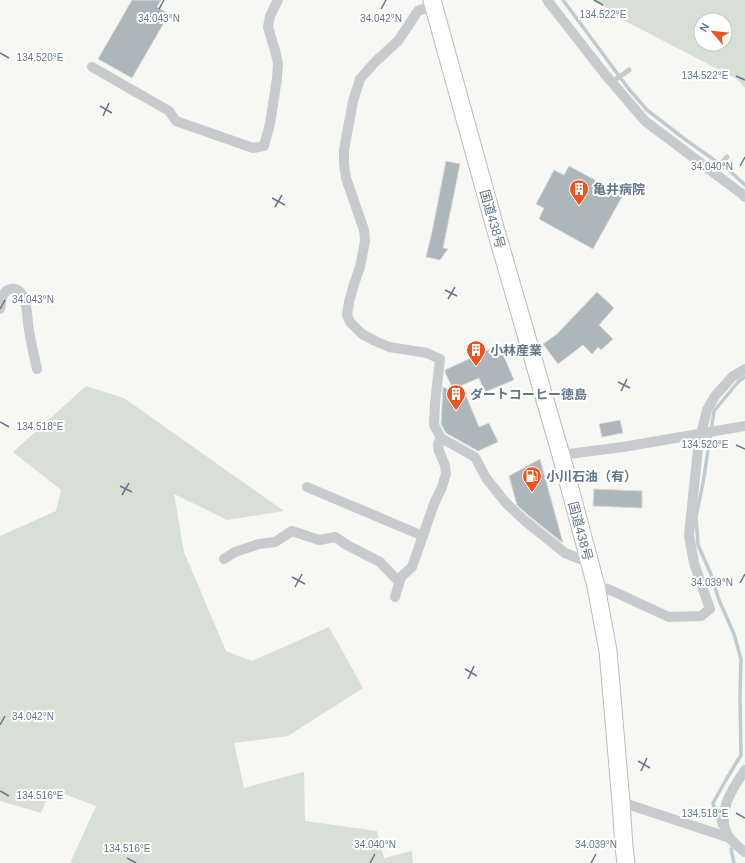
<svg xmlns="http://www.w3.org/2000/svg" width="745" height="863" viewBox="0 0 745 863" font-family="Helvetica,'Noto Sans JP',sans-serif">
  <rect width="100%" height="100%" fill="#f7f7f4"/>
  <g fill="#d8e0d5" fill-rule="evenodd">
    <path d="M595,0H745V88L737,79L625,21ZM701,20H725V44H701Z"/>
    <polygon points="86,386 124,398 284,511 227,520 174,494 184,552 226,651 252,661 329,627 363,688 288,736 234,743 244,788 304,772 305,821 377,831 384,858 412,851 413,863 72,863 71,861 96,806 51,789 41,813 0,801 0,536 56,511 61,490 13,452"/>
  </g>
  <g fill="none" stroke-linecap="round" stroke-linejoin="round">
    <g stroke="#c0cbd0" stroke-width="3.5">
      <polyline points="563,0 628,88 647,110 686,140 731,172 745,185"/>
      <polyline points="720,826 713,803 727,778 741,755 740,697 741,659 734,634 719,600 710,572 698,545 696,517 703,483 714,411 739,381 745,377"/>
      <polyline points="731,849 734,863"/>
    </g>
  </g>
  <g fill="#adb6bb" stroke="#d9d9d7">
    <polygon points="132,0 161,0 157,7 169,14 132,78 98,59"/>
    <polygon points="446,161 460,164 443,248 448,249 440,260 426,257 432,232"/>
    <polygon points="569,166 623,195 593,249 539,219 544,208 536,204 554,170 564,175"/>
    <polygon points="597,292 614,308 599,325 613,339 601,350 598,347 592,354 583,345 558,364 543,344 557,334"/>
    <polygon points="499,345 514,380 485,392 479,378 453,389 445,372 445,370"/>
    <polygon points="443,387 467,398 479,427 489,423 498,442 478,451 446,433 441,424"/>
    <polygon points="620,420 623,433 602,437 599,424"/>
    <polygon points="540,459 563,543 528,515 517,505 509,476"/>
    <polygon points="594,489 642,491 642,508 593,506"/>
  </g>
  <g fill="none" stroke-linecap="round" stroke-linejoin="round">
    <g stroke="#b9bdc0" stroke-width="19">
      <polyline id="trunk" points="432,0 496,231 561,455 596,586 608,651 621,802 624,847 626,863"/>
    </g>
    <g stroke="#c7cbce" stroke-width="5">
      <polyline points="612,82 629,70"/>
      <polyline points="714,172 727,157"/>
    </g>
    <g stroke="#c7cbce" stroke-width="10">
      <polyline points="547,0 604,73 645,121 742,194 745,197"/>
      <polyline points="434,5 418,11 398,41 375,62 360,79 353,101 344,150 344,164 346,178 364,230 365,241 360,267 354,284 349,302 347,315 350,322 362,334 375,341 389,347 427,353 440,359 435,403 434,425 441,438 475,457 486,478 507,504 524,520 565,553 580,559 588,559"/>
      <polyline points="92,67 169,111 176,121 253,148 264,146 270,124 277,78 278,64 276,54 268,27 270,16 278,0"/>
      <path d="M0,309C2,301 1,291 11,289C18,288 22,294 24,299C28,308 27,320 29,330C31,343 34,356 37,369"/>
      <polyline points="561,455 623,447 745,426"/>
      <polyline points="307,487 423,536"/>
      <polyline points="224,559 235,552 259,544 275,542 292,531 319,540 335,537 347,545 380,562 399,582"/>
      <polyline points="596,586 608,589 669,617 701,616 710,609 694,563 689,535 698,449 701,434 707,410 715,396 732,377 745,369"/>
      <polyline points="395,597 401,577 412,567 434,504 442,487 446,474 445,465 439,451 438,444 441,438"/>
      <path d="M745,770C732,789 715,814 729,837C733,843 740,848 745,852"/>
      <polyline points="621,802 730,838"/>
    </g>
    <use href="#trunk" stroke="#fff" stroke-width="17"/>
  </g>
  <path fill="none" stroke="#647787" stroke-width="1.5" d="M594,0L603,5M159,9L164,0M381,9L386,0M0,53L9,58M736,76L745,80M100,106L112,113M103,116L109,103M740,166L745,157M272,198L285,205M275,207L282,195M445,290L457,296M448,299L455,287M0,309L5,300M618,382L630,388M621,391L627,379M0,422L9,427M736,445L745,449M120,486L132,492M122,495L129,483M292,577L305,584M740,583L745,574M295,587L302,574M465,669L477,676M468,679L474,666M0,725L5,716M638,761L650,768M641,771L647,758M0,791L9,796M736,813L745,818M127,858L136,863M370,863L375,854M591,863L596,854"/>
  <defs>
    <g id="building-pin" transform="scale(1)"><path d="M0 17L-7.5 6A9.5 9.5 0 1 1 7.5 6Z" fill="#ef541c" stroke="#fff"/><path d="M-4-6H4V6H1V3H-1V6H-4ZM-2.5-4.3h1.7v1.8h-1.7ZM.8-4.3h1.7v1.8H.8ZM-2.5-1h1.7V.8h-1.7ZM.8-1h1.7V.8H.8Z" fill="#fff"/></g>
    <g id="fuel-pin" transform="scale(1)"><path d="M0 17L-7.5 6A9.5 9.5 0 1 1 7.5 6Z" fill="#ef541c" stroke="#fff"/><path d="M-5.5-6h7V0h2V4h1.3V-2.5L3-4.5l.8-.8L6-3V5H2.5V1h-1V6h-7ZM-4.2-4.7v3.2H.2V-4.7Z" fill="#fff"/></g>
  </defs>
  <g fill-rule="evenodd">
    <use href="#building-pin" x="579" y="189"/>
    <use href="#building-pin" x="476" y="350"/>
    <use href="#building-pin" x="456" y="394"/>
    <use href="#fuel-pin" x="532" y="476"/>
  </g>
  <g text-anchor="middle" stroke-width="4" stroke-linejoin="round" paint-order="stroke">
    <g font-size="13" font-weight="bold" fill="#647787" stroke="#fff" text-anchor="start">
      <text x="593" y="194">亀井病院</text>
      <text x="490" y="355">小林産業</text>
      <text x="470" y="399">ダートコーヒー徳島</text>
      <text x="546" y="481">小川石油（有）</text>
    </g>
    <g font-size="13" fill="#647787" stroke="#fff">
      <text transform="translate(493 219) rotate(74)" y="5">国道438号</text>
      <text transform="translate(581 531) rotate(75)" y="5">国道438号</text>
    </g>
  </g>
  <g font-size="10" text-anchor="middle" fill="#647787" stroke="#fff" stroke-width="4" stroke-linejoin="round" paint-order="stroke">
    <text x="603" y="18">134.522°E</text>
    <text x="159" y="22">34.043°N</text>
    <text x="381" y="22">34.042°N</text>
    <text x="40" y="61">134.520°E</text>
    <text x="705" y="79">134.522°E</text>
    <text x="712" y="170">34.040°N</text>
    <text x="33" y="303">34.043°N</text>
    <text x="40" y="430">134.518°E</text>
    <text x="705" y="448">134.520°E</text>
    <text x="712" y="586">34.039°N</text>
    <text x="33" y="720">34.042°N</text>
    <text x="40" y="799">134.516°E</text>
    <text x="705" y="817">134.518°E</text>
    <text x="375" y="848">34.040°N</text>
    <text x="596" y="848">34.039°N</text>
    <text x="127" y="852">134.516°E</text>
  </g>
  <g transform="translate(713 32) rotate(298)"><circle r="19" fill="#ffffff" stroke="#c1c9cf"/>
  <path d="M0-3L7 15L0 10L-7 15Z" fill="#ef541c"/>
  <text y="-6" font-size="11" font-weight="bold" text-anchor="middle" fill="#647787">N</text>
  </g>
</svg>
